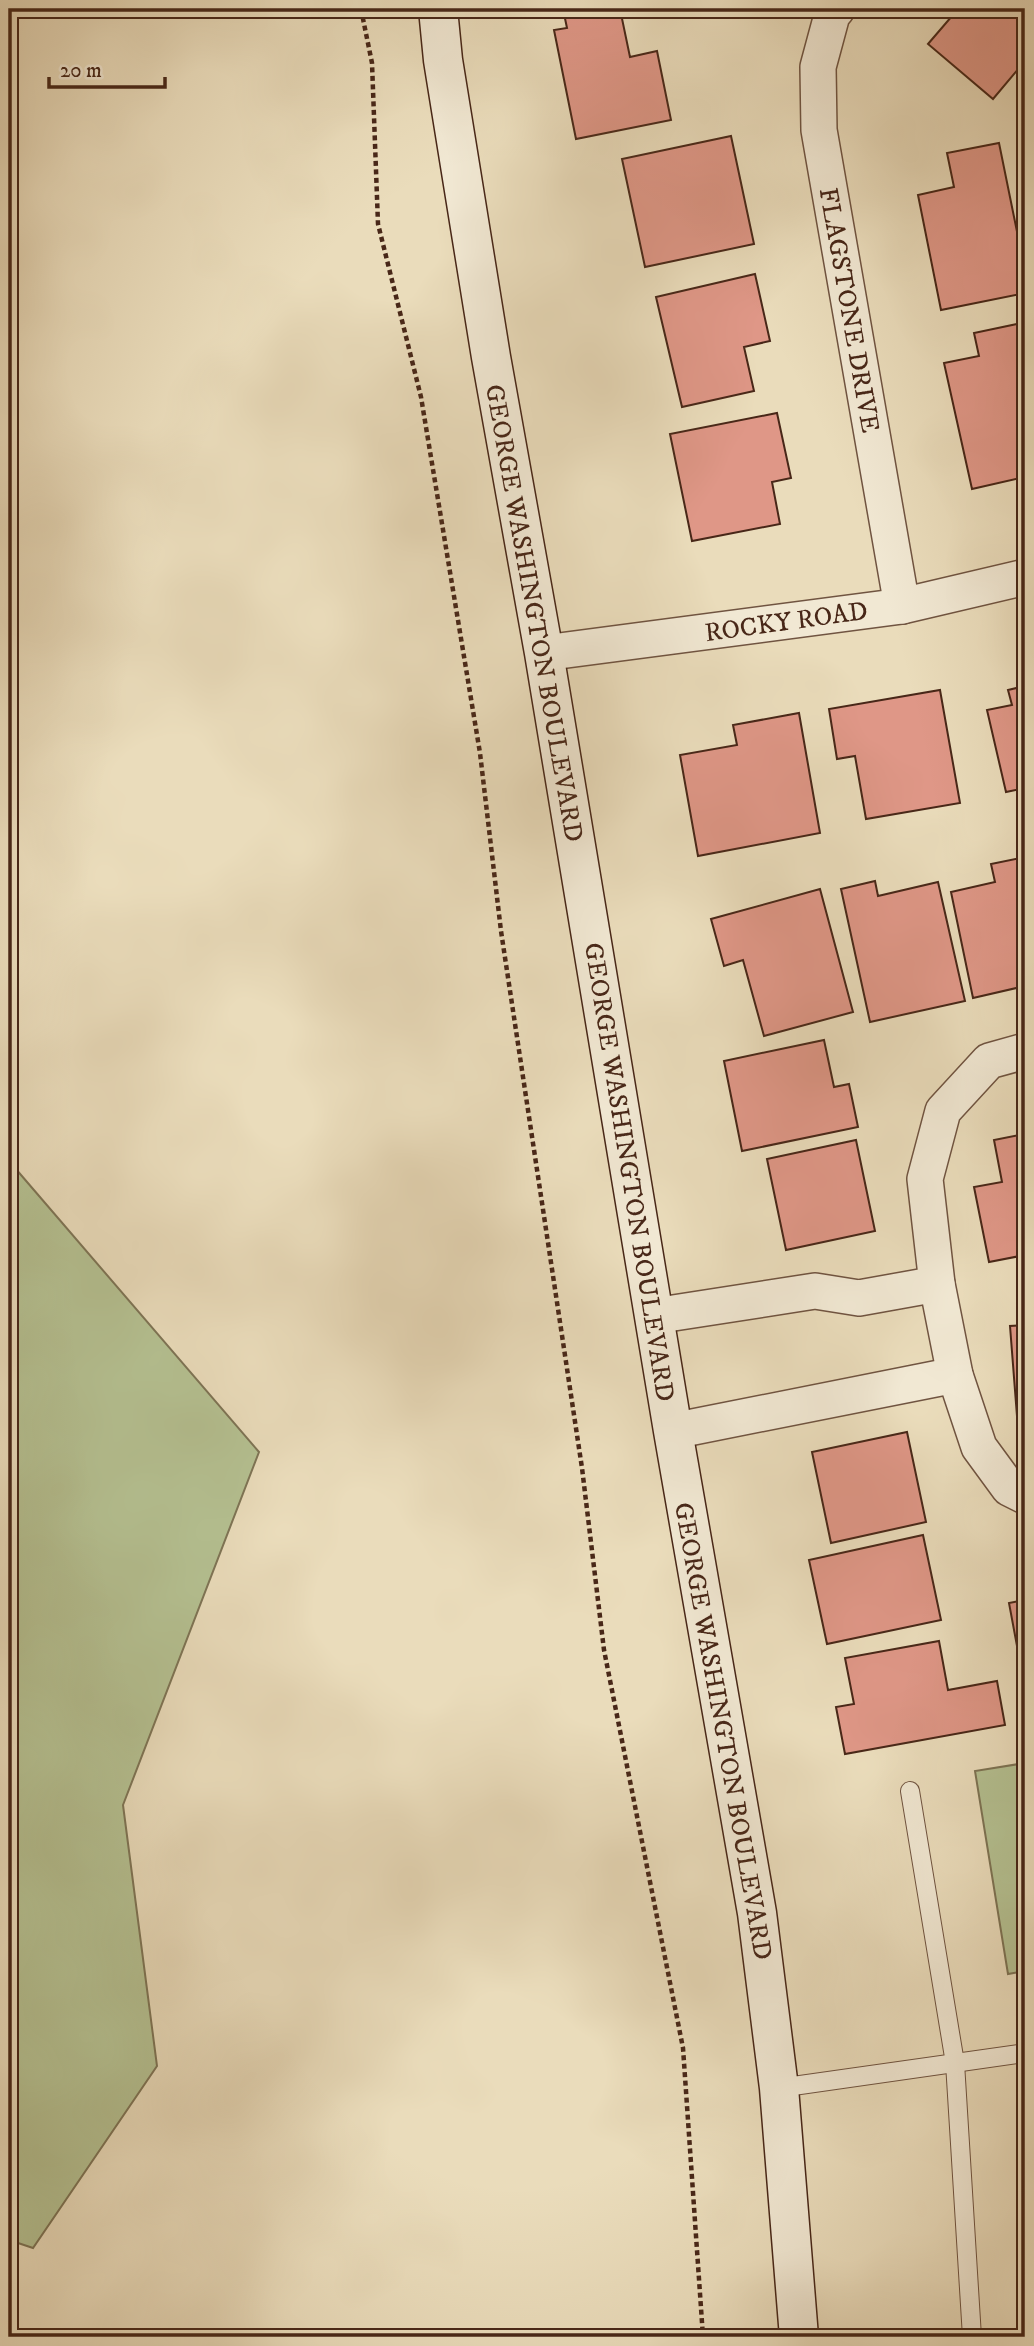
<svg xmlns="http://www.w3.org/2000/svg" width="1034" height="2346" viewBox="0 0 1034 2346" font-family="'IM FELL DW Pica',serif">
  <rect width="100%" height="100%" fill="#eadcbb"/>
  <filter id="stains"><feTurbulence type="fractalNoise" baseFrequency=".00286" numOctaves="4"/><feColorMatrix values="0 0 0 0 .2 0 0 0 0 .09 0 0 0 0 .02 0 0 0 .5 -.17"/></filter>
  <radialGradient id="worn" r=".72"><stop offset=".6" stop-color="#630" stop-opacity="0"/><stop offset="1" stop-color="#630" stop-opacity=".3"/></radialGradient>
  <g fill="#b5c192" stroke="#7e7455" stroke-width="2">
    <polygon points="9,1161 259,1452 123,1805 157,2066 33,2248 9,2240 9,1387 11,1373 9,1369"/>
    <polygon points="1025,1763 1025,1971 1008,1974 975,1771"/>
  </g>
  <g fill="#df9787" stroke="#482718" stroke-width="2">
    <polygon points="563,9 620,9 630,57 657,51 671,120 576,139 554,30 567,28"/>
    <polygon points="958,9 1025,9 1025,61 993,99 928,44"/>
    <polygon points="731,136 754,244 645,267 622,159"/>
    <polygon points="999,143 1025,271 1025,293 941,310 918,195 954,187 947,153"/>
    <polygon points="755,274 770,341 744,347 754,391 682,407 656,297"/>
    <polygon points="1017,324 1025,360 1025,477 972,489 944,363 979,356 974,333"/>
    <polygon points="777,413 791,478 772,482 780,524 692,541 670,434"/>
    <polygon points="1025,686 1025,788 1006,792 987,710 1012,705 1008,690"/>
    <polygon points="940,690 960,803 866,819 855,756 837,759 829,709"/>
    <polygon points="799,713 820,833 698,856 680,755 737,745 733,725"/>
    <polygon points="1025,857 1025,986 973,998 951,892 995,882 991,864"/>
    <polygon points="875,881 878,896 938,882 965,1001 870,1022 841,889"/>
    <polygon points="820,889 853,1012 764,1036 743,960 724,966 711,919"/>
    <polygon points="824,1040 834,1087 849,1084 858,1127 742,1151 724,1061"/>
    <polygon points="1025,1134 1025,1255 989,1262 974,1187 1002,1182 994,1140"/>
    <polygon points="856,1140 875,1231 786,1250 767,1159"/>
    <polygon points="1025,1325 1025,1416 1017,1416 1010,1326"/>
    <polygon points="907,1432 926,1522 831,1543 812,1452"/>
    <polygon points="923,1535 941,1620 827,1644 809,1560"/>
    <polygon points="1025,1600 1025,1689 1009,1603"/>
    <polygon points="939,1641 948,1690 997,1681 1005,1725 845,1754 836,1707 854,1704 845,1658"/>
  </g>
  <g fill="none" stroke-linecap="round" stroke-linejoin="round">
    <g stroke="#705441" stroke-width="20">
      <g id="service">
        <polyline points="910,1791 955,2063 972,2337"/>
        <polyline points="779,2088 1025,2053"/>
      </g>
    </g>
    <g stroke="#705441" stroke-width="38">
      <g id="minor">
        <polyline points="837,9 832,15 818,67 819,130 902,606"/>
        <polyline points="544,653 902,606 1025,577"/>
        <polyline points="1025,1051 989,1061 943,1111 925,1179 937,1284 955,1375 979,1447 1009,1488 1025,1496"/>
        <polyline points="654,1316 815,1291 859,1298 937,1284"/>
        <polyline points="673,1431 955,1375"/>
      </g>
    </g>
    <g stroke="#482718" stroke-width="41">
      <polyline id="secondary" points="438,9 443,60 491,357 544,653 673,1431 757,1913 779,2088 799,2337"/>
    </g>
    <polyline stroke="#482718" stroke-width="4.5" stroke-dasharray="5 3.5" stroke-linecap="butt" points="361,9 372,63 378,224 421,397 480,753 501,931 582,1468 604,1650 683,2048 703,2337"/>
    <use href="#service" stroke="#f1e8d3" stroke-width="18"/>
    <use href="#minor" stroke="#f1e8d3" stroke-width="35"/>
    <use href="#secondary" stroke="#f1e8d3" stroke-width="38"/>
  </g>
  <g text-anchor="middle" stroke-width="5" stroke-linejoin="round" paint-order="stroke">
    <g font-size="26" fill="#482718" stroke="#f1e8d3">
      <text transform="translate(850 310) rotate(80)" y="9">FLAGSTONE DRIVE</text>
      <text transform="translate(535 613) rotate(80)" y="9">GEORGE WASHINGTON BOULEVARD</text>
      <text transform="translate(786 621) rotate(-8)" y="9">ROCKY ROAD</text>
      <text transform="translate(630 1172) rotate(81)" y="9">GEORGE WASHINGTON BOULEVARD</text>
      <text transform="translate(724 1731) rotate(80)" y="9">GEORGE WASHINGTON BOULEVARD</text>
    </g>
  </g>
  <rect width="1034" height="2346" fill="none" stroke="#eadcbb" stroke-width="35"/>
  <rect x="10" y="10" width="1013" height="2325" fill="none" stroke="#482718" stroke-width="3.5"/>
  <rect x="18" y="18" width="999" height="2311" fill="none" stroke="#482718" stroke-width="2"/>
  <path d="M49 77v10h116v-10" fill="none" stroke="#482718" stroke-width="3.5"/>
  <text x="60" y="77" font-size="21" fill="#482718" stroke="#f1e8d3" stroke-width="5" paint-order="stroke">20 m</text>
  <rect width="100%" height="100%" filter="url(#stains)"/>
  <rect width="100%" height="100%" fill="url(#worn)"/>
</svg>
